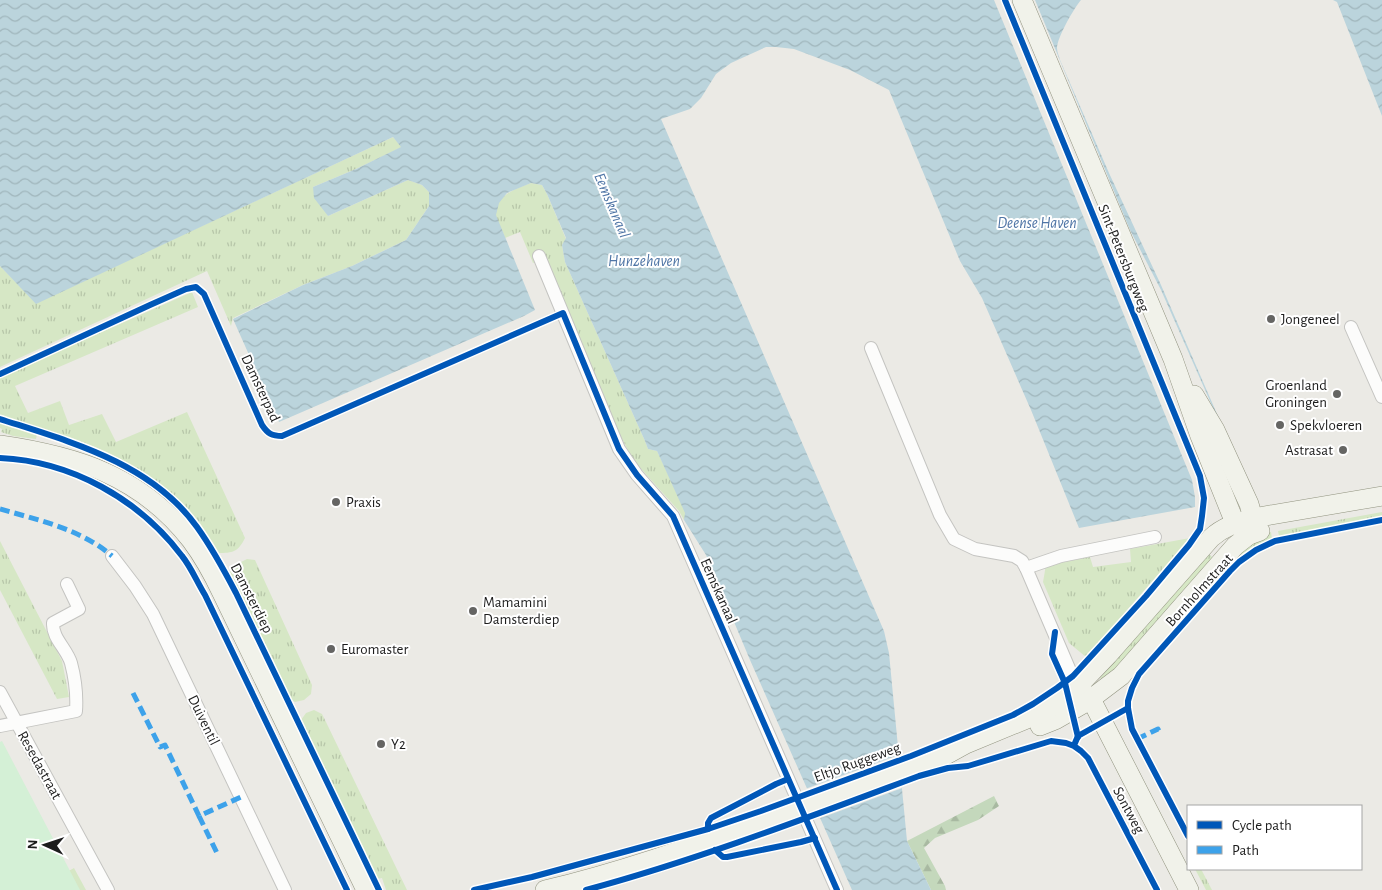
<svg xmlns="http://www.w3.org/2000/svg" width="1382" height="890" viewBox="0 0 1382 890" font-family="'Alegreya Sans',sans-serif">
  <defs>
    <pattern id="grass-tufts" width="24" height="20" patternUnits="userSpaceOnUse" patternTransform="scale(1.25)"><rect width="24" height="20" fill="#d6e7c5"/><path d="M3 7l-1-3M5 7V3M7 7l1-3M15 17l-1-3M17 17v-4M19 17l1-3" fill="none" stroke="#b7c6a9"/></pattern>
    <pattern id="forest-firs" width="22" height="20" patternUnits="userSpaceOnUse" patternTransform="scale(1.25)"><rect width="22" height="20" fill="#c4d8bc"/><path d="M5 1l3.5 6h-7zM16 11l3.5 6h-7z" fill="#a8b9a1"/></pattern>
    <pattern id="water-waves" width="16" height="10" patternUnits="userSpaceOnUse" patternTransform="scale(1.25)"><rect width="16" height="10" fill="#bbd4dc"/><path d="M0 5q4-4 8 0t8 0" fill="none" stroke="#a0b6bc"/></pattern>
  </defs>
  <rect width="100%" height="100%" fill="#ebeae5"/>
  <g fill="url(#grass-tufts)">
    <polygon points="393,137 402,147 356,169 313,187 328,216 408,180 422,185 429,192 429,206 406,240 352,266 303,285 233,318 231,326 207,271 0,367 0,266 36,303"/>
    <path d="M531,183L542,185L547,194L566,239L562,245L565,262L645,441L648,449L657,451L686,513L684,520L679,511L634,461L622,439L545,260L533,263L520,232L505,238C503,231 497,223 496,216C493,196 517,188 531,183Z"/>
    <path d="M192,292L198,307L15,386L28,413L60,401L69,425L102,414L116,442L187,412L245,538C238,552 233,553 218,553C212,543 206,532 199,523C195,518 189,512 183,507C131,454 68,439 0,416V377Z"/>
    <polygon points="0,421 37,434 36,439 13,436 1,432 2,429 0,428"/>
    <polygon points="1382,512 1382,517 1279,536 1278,531"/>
    <polygon points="1271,532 1272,539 1256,545 1241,555 1239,556 1239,548 1264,533"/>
    <polygon points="1190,538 1086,657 1069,643 1043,582 1046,565 1090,557 1093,567 1131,562 1130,549"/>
    <polygon points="0,541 62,661 69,697 57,699 0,590"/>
    <polygon points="1209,554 1213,558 1104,681 1100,678"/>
    <polygon points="247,559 255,560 312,685 311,694 304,700 295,702 290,699 270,654 229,573 235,565"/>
    <polygon points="314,710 322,714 326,722 407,890 386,890 382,878 377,879 301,720 306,713"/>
    <polygon points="74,868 86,890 25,890 56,878"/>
    <polygon points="1195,869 1201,869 1212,890 1206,890"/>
  </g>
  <polygon fill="url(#forest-firs)" points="994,796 999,806 978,820 935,838 924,848 945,886 946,890 931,890 907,841"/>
  <polygon fill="#d4f0d6" points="2,741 80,890 0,890 0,742"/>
  <g fill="url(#water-waves)">
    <path d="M0,0H1081C1074,8 1057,38 1057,48C1057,52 1059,56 1060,60L1109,173L1161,285L1250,490L1196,505L1195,507L1079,528L1031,410L982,298L960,261L889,90L850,70L794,49L776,47H766L731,63L716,74L701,98L690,109L661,119L884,631L889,653L907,841L931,890H852L750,660L706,555L684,520L685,513L657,451L648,449L645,441L565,262L562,245L566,238L547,194L542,185L531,183L507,193L499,203L496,215L535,310L524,316L279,422L233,319L303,285L352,266L406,240L429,206V192L422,185L408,180L328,216L314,198L313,187L356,169L401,147L393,137L36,304L0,266Z"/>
    <polygon points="1333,0 1382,0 1382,116 1337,2"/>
  </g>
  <g fill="#ebeae5">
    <polygon points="994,0 1035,0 1130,230 1161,290 1243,476 1251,493 1195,507 1195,497 1192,480"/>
    <polygon points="901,754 905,787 818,819 805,789"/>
  </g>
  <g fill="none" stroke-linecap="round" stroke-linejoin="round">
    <g stroke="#c4c4c1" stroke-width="14">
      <g id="street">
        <polyline points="539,256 619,449 637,475 673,516 837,890"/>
        <polyline points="1351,327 1382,397"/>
        <polyline points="871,348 940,515 954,539 975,549 1014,556 1022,561 1026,568 1077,687"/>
        <polyline points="112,556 135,586 153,614 285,890"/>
        <polyline points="1026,568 1061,556 1155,537"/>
        <polyline points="0,692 108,890"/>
        <path d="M0,726L76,711C77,696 75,678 71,663C67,649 52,638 53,623L79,609L67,584"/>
      </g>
    </g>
    <g stroke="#91937f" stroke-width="20">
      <g id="secondary">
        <polyline points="1022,0 1173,359 1200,436 1235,523 1249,535"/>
        <polyline points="1194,395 1215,430 1249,504 1253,518 1250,531"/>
        <path d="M0,445C77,456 141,476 191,540C203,556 213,574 222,593L366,890"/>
        <polyline points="1082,691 1091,699 1189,890"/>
        <polyline points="1040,726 1055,720 1088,701 1121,676 1235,546 1249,535 1260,531"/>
        <path d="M915,765L944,756L966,744L1046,711L1063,699L1083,681L1108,655L1211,538C1223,527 1236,523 1253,518L1382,496"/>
        <path d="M545,890C626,871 705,842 784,814"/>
      </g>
    </g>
    <use href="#street" stroke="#fcfcfb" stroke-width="12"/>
    <use href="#secondary" stroke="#f1f2ea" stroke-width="19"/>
    <g stroke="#91937f" stroke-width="20" stroke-linecap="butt">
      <polyline id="secondary-bridge" points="784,814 915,765"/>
    </g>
    <use href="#secondary-bridge" stroke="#f1f2ea" stroke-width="19"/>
    <g stroke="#3da2ea" stroke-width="5" stroke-dasharray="10 5" stroke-linecap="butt">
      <path d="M0,509C38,520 81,529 112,556"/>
      <polyline points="133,693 160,747 165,745 199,816 241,797"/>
      <polyline points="1137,739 1158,729 1161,735"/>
      <polyline points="199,816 217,853"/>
    </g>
    <g stroke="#fff" stroke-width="9">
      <g id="cycleway">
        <path d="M0,374L150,305L186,289L196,287L204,294L262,425C268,434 272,436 282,436L563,313L619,449L637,475L673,516L837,890"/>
        <path d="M0,419C71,442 151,463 197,527C212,548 224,570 236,593L379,890"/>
        <path d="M0,458C71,461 139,499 182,556C191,567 197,582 205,595L347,890"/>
        <polyline points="1055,632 1052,654 1065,683 1078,737"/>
        <polyline points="1075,743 1078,736 1128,708"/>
        <polyline points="708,829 708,823 711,818 776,784 788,779"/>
        <polyline points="1188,836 1132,729 1128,708 1128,701 1132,688 1139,674 1230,571 1239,562 1256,550 1275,541 1382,520"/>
        <polyline points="715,850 723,857 727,857 801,842 815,838"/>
        <polyline points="474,890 532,877 708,829 761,811 911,756 1013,715 1033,704 1057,688 1073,676 1146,596 1189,545 1200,529 1202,516 1204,498 1200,476 1005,0"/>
        <path d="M586,890C700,859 809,817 919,776L948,768L968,766L1051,741L1066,743L1074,746L1081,751L1088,758L1157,890"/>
      </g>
    </g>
    <use href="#cycleway" stroke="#0057b8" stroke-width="6"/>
  </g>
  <g fill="#656563" stroke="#fff" stroke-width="2">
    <circle cx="1271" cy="319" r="5"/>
    <circle cx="1337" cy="394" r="5"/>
    <circle cx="1280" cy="425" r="5"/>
    <circle cx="1343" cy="450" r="5"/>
    <circle cx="336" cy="502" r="5"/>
    <circle cx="473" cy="611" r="5"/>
    <circle cx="331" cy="649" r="5"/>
    <circle cx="381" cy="744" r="5"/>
  </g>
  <g text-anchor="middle" stroke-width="4" stroke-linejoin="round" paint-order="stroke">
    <g font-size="15" fill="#1d1d1d" stroke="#fff">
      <text transform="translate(1124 258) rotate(68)" y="5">Sint-Petersburgweg</text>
      <text transform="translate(261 388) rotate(65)" y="5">Damsterpad</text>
      <text transform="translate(1199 590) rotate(-48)" y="5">Bornholmstraat</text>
      <text transform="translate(719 591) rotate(66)" y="5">Eemskanaal</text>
      <text transform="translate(252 598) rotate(63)" y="5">Damsterdiep</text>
      <text transform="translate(204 720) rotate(64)" y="5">Duiventil</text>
      <text transform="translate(857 762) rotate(-20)" y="5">Eltjo Ruggeweg</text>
      <text transform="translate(40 765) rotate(61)" y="5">Resedastraat</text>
      <text transform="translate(1129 810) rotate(62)" y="5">Sontweg</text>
    </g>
    <g font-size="15" fill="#1d1d1d" stroke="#fff" text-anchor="start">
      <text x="1281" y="324">Jongeneel</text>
      <text x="1327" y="390" text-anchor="end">Groenland<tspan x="1327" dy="17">Groningen</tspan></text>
      <text x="1290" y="430">Spekvloeren</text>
      <text x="1333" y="455" text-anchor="end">Astrasat</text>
      <text x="346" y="507">Praxis</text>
      <text x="483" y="607">Mamamini<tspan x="483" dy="17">Damsterdiep</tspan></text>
      <text x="341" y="654">Euromaster</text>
      <text x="391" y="749">Y2</text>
    </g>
    <g font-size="16" font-style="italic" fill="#4f75a6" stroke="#fff">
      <text transform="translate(613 205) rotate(67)" y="6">Eemskanaal</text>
      <text x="1037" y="228">Deense Haven</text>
      <text x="644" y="266">Hunzehaven</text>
    </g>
  </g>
  <rect x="1187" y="805" width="175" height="65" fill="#ffffff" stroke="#a5a5a5"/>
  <rect x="1197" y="821" width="25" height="8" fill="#0057b8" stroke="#a5a5a5"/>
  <text x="1232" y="830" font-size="15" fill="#1d1d1d">Cycle path</text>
  <rect x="1197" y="846" width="25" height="8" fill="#3da2ea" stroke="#a5a5a5"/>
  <text x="1232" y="855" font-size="15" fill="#1d1d1d">Path</text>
  <g transform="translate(45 845) rotate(273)" stroke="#ffffff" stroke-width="4" paint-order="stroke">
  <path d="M0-4L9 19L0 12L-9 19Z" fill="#1d1d1d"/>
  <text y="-8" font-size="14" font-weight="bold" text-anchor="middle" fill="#1d1d1d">N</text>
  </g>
</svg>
